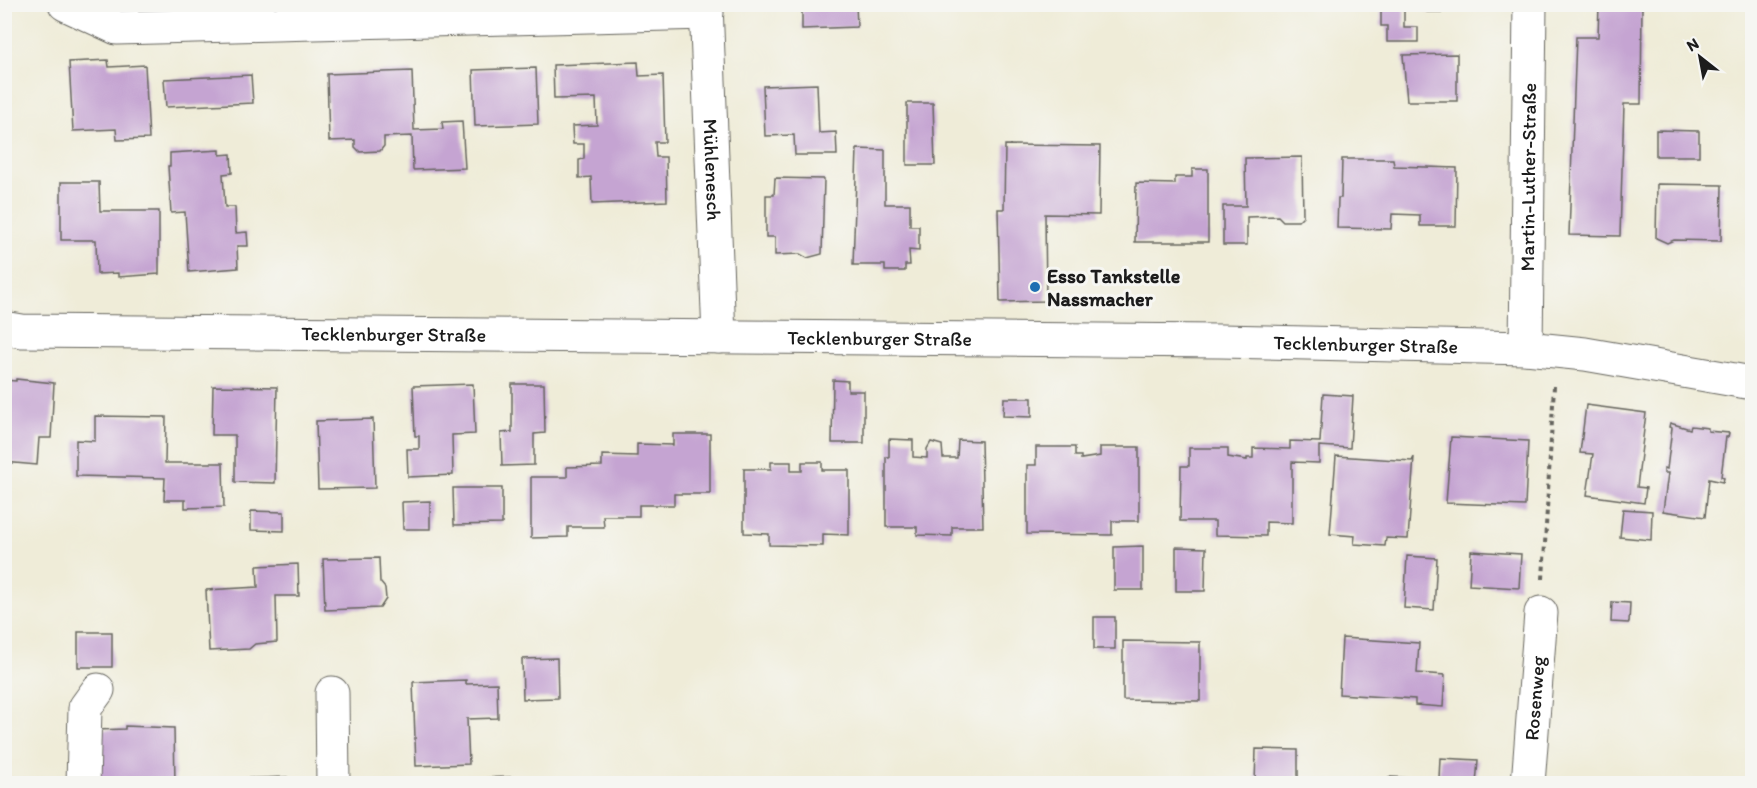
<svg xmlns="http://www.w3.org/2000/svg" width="1757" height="788" viewBox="0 0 1757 788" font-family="Itim,sans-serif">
  <rect width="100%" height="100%" fill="#f6f6f2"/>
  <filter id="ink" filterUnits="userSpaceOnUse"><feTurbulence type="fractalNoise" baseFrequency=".0167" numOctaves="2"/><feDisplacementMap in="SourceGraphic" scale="12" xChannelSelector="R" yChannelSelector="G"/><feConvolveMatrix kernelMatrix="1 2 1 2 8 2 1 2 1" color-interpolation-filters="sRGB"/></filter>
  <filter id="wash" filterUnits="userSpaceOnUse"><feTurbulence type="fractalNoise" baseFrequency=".008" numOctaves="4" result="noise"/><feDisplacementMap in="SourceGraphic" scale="24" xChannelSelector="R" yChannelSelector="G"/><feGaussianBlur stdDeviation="1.35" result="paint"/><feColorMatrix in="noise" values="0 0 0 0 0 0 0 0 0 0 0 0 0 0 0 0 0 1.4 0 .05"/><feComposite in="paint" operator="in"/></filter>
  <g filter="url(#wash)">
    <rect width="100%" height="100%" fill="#efecd8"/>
    <g id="blocks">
      <g fill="#c5a4d2">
        <polygon points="802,4 856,4 857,27 802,29"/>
        <polygon points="1381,4 1404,4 1404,27 1418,27 1418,42 1387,42 1387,26 1381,26"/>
        <polygon points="1419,4 1444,4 1444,12 1427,12"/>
        <polygon points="1599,4 1642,4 1641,104 1624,104 1620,236 1569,235 1576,37 1598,37"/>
        <polygon points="1457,54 1457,101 1407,101 1403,55"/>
        <polygon points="108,60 109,67 145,65 149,139 117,140 116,129 73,131 69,62"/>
        <polygon points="638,62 639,76 663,75 665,142 655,142 656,157 666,157 667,201 592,204 591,177 579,178 579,160 584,159 584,144 573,144 572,126 597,125 596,98 554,99 553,65"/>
        <polygon points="536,68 538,124 475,126 473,70"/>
        <polygon points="412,71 414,130 443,129 442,122 462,121 465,168 413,170 412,136 384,137 384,146 380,151 360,152 355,147 355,140 329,141 327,74"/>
        <polygon points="251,75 253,103 166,107 164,79"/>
        <polygon points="817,84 819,133 836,132 837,155 795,155 794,135 765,136 763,86"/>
        <polygon points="907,103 933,103 935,165 907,165"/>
        <polygon points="1656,130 1699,131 1699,156 1656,156"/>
        <polygon points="1005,145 1100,146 1099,215 1045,214 1046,301 1000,302 998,209 1004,209"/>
        <polygon points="857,149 885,150 885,204 910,204 910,226 919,226 919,251 909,250 910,265 905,265 905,271 885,271 885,265 853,265"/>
        <polygon points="220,150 220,155 231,154 232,173 223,174 225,207 235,207 236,233 247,232 248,246 237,246 238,268 189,272 185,212 171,213 168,166 170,166 170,153"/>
        <polygon points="1302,157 1303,216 1298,221 1283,221 1278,216 1247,217 1247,245 1223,245 1223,206 1246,206 1245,158"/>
        <polygon points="1342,159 1393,159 1394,166 1457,168 1456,226 1420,226 1420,215 1392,214 1391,229 1337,228 1338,198 1341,198"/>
        <polygon points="1192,169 1208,169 1208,242 1135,242 1136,183 1175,184 1175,177 1192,177"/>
        <polygon points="775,178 824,179 822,254 807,258 800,254 775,255 775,237 766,237 766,195 774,195"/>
        <polygon points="61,182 99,182 100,211 159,211 159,274 118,277 118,273 97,274 96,240 61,240"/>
        <polygon points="1657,184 1722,185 1721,241 1674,240 1667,243 1656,238"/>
        <polygon points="16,379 54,383 51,438 39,438 37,465 4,462 4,380 16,381"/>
        <polygon points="833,380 848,381 848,391 864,391 864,443 832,443"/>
        <polygon points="473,384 475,434 452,435 453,475 408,477 407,449 419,449 419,436 415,436 413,386"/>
        <polygon points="512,384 544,384 545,433 534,434 534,465 502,466 501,433 512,432"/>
        <polygon points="213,386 277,387 275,483 235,482 235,435 212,435"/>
        <polygon points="1323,394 1353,396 1350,448 1319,446 1319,463 1292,462 1292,523 1266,522 1266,536 1215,535 1215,521 1180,521 1181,466 1189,466 1189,448 1228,448 1228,457 1247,460 1247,458 1253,458 1253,448 1290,449 1290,441 1320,442"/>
        <polygon points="1004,398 1032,398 1032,417 1003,416"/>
        <polygon points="1586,405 1646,413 1637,487 1646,488 1644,503 1587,495 1593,454 1580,453"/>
        <polygon points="95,416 166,417 165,463 223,463 224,507 185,508 185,500 164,500 165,478 76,476 76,440 95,441"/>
        <polygon points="373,419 375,488 318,489 316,421"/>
        <polygon points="1670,423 1690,429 1691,426 1708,428 1708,431 1729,433 1728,437 1726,437 1721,477 1724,478 1723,482 1709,479 1705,517 1663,511 1668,473 1664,473 1664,468 1667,469 1672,428 1669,427"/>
        <polygon points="673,434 710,434 710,494 674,494 674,505 639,505 639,516 603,516 604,527 568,527 568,537 531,538 531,477 567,477 567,467 602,466 602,455 637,456 637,444 673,445"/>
        <polygon points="1451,437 1528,441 1525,506 1446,503"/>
        <polygon points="889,439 913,440 913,457 927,458 927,449 931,442 942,445 943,458 957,458 958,440 981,441 983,527 952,527 952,536 917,535 917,527 886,527 886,457 889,457"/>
        <polygon points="1036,447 1075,447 1075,456 1081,456 1081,459 1100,456 1100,447 1139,447 1139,521 1112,521 1112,535 1027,534 1027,465 1036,465"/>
        <polygon points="1336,456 1412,461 1414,457 1408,539 1386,538 1385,546 1354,544 1355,536 1330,534"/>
        <polygon points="771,462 791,462 791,471 802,471 802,462 822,462 822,470 849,470 849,535 823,534 823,546 769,545 769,534 744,533 744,469 771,469"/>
        <polygon points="453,488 502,488 502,524 454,525"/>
        <polygon points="430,501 430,529 403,529 402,502"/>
        <polygon points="1623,509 1652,511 1651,540 1620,537"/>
        <polygon points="251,511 284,512 284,531 251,530"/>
        <polygon points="1143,546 1143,590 1114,590 1114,547"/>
        <polygon points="1176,547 1206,548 1205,591 1176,591"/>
        <polygon points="1471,551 1521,554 1519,588 1469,585"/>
        <polygon points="1407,556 1437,558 1434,610 1404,608"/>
        <polygon points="379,558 380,582 385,588 386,599 380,608 325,610 323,559"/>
        <polygon points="298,564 299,596 276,596 277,642 255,644 249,649 209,651 206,590 258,587 257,566"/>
        <polygon points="1612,602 1630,603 1629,623 1611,622"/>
        <rect x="1094" y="617" width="21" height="32"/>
        <rect x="78" y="632" width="34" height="35"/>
        <polygon points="1342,638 1419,643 1417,673 1445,675 1443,707 1415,705 1415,699 1339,694"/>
        <polygon points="1123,641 1200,642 1200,701 1123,700"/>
        <polygon points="557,658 558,698 523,699 522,659"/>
        <polygon points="466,680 466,684 497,683 498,718 467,719 469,764 416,766 413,682"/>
        <polygon points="125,726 174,728 175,784 97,784 95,730 125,729"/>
        <polygon points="1256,749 1298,750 1298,784 1255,784"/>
        <polygon points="1440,758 1478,760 1476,784 1389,784 1389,777 1439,779"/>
        <polygon points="287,777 287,784 231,784 231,779"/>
        <polygon points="511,777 511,784 476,784 476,778"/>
      </g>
    </g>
  </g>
  <g filter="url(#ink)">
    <use href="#blocks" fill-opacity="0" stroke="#66655e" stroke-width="1.5"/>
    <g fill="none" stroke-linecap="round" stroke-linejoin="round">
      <g stroke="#66655e" stroke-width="35">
        <g id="street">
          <polyline points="65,4 117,28 707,13"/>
          <path id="s1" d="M706,4L719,337"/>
          <path id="s2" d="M1526,348L1530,4"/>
          <polyline points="332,693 333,784"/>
          <polyline points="83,784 85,708 98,690"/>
          <path id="s3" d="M1528,784L1541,613"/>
        </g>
      </g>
      <g stroke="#66655e" stroke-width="35">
        <g id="secondary">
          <path id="s4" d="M4,328L22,331L1221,341L1526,348L1585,354L1752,383"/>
        </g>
      </g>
      <polyline stroke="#66655e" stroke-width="4" stroke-dasharray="4.5 4.5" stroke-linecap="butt" points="1543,579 1554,386"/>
      <use href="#street" stroke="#fff" stroke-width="33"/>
      <use href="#secondary" stroke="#fff" stroke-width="33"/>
    </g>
  </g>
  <circle fill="#1f6fb2" stroke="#f6f6f2" stroke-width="2" cx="1035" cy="287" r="6"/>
  <g text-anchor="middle" stroke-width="6" stroke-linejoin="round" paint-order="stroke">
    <g font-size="20" fill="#1c1c1c" stroke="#f6f6f2">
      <text dy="7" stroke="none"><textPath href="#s1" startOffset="166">Mühlenesch</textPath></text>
      <text dy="7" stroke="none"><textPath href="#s2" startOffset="171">Martin-Luther-Straße</textPath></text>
      <text dy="7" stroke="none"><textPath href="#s4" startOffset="390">Tecklenburger Straße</textPath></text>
      <text dy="7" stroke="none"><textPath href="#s4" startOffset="876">Tecklenburger Straße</textPath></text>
      <text dy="7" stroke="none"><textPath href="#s4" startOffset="1362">Tecklenburger Straße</textPath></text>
      <text dy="7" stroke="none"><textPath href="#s3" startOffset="86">Rosenweg</textPath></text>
    </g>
    <g font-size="20" font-weight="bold" fill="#1c1c1c" stroke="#f6f6f2" text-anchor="start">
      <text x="1047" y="283">Esso Tankstelle<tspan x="1047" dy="23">Nassmacher</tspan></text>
    </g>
  </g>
  <rect width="1757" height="788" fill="none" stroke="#f6f6f2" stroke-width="24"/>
  <g transform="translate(1700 57) rotate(329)" stroke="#f6f6f2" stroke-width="4.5" paint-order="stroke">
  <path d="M0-4.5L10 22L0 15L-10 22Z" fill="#1c1c1c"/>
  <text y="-9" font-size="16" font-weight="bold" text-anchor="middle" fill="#1c1c1c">N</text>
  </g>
</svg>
